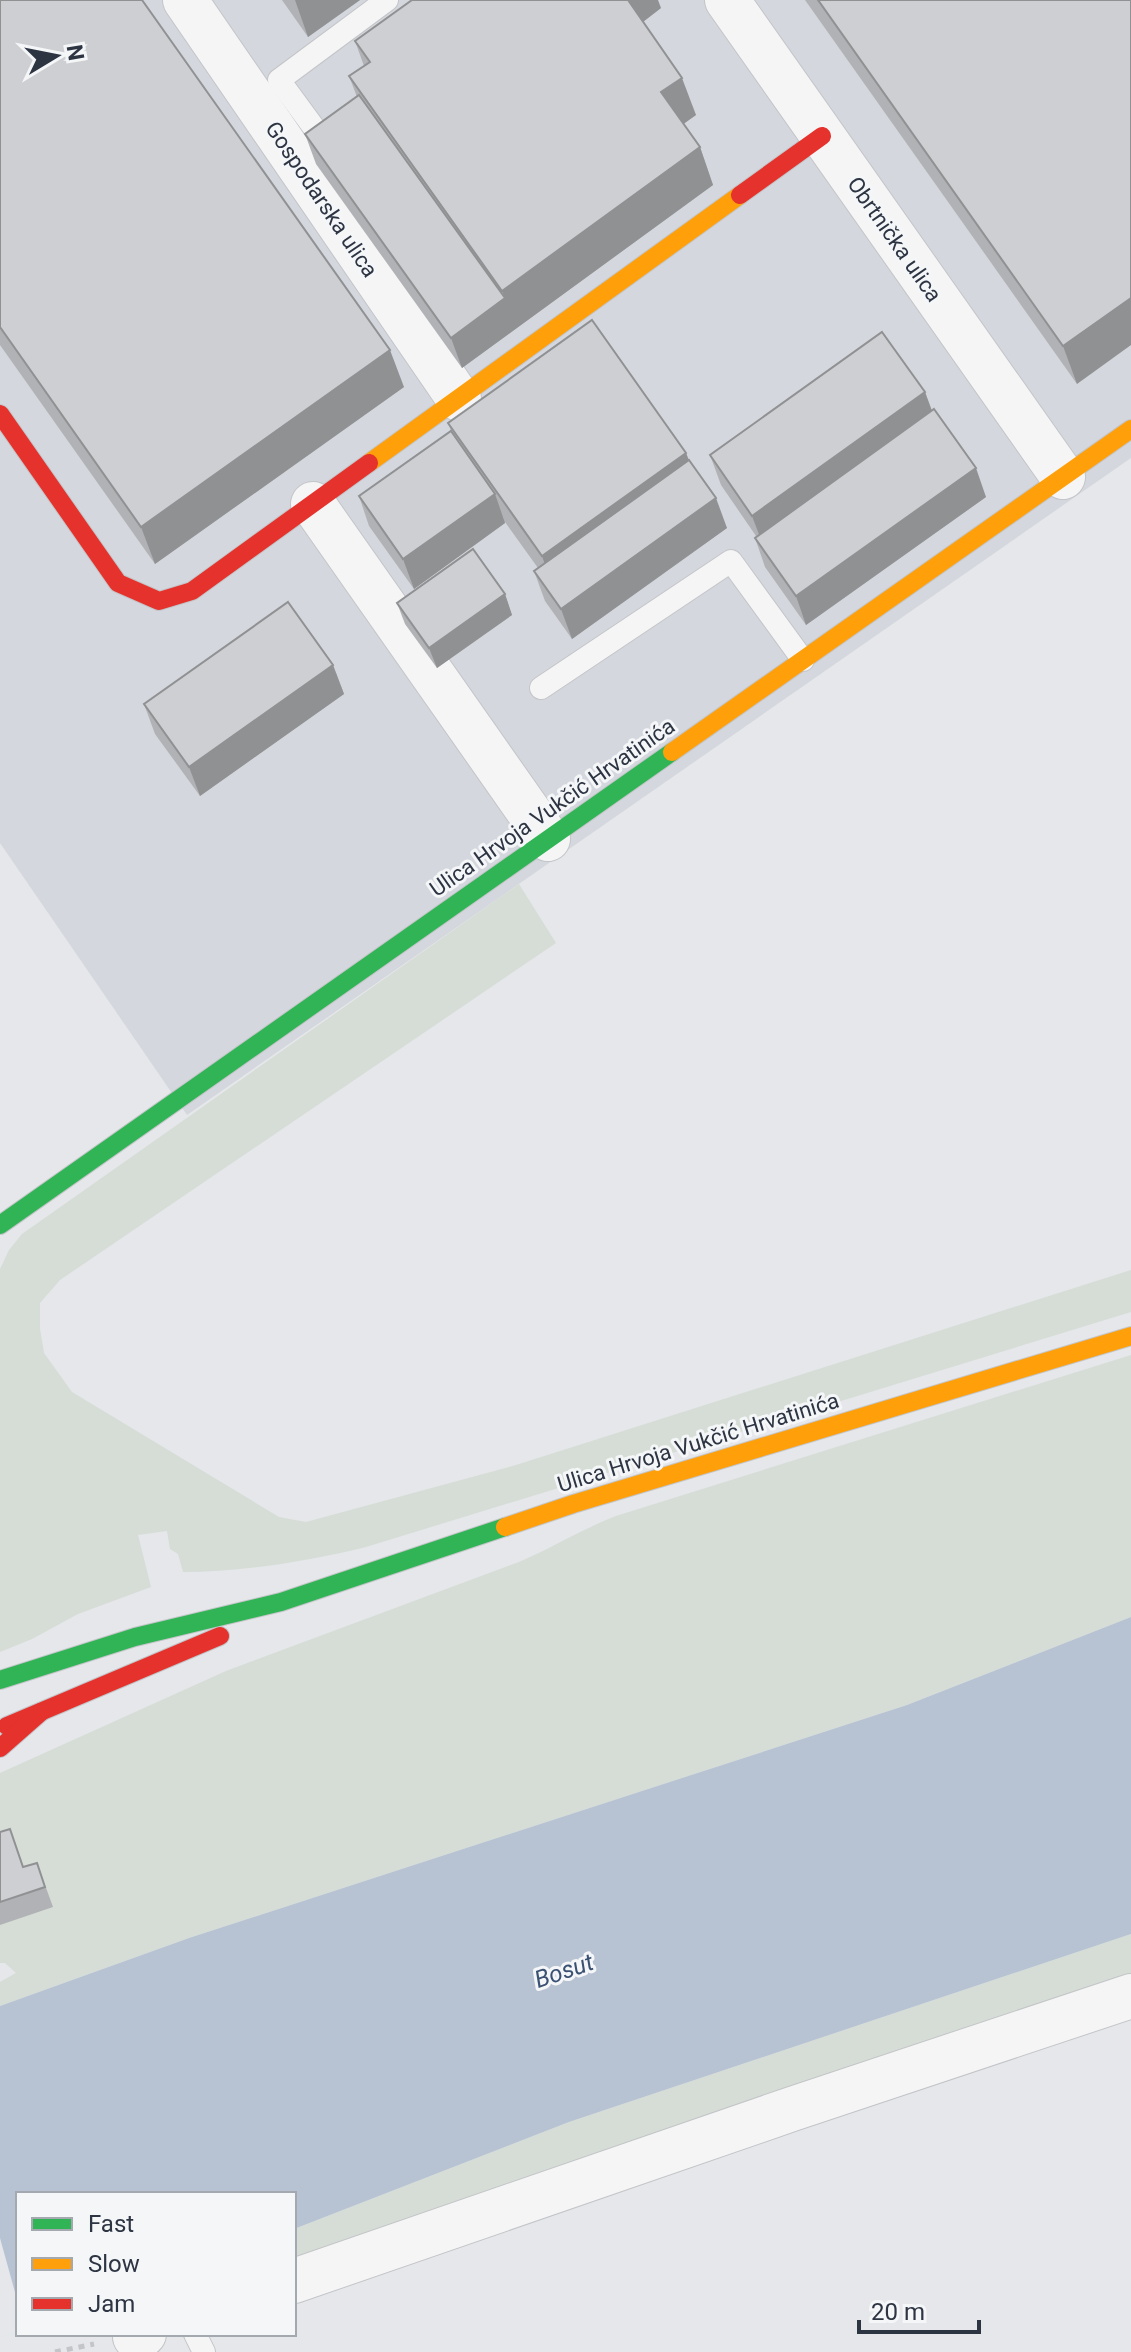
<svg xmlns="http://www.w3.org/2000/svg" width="1131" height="2352" viewBox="0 0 1131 2352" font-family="Roboto,sans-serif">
  <rect width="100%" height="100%" fill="#e5e7ea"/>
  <polygon fill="#d4d7dd" points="0,0 1131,0 1131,458 187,1115 0,843"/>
  <g fill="#d6ddd6">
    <path d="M519,884L556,943L60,1280L40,1303V1329L44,1353L72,1392L279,1517L306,1522L516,1465L1131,1270V1312L366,1547C309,1561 242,1572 183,1572L178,1554L170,1549L167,1531L138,1535L151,1587L78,1614L32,1639L0,1652V1269L9,1250L22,1234Z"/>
    <path d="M1131,1355V1617L907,1705L189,1938L0,2006V1982L16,1973L5,1963H0V1773L226,1671L519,1562C552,1548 582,1529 616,1516Z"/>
    <polygon points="1131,1934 1131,1980 294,2266 294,2229 569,2122"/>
  </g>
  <polygon fill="#b7c3d2" points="1131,1617 1131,1934 569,2122 294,2229 294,2194 18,2194 18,2329 0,2333 0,2006 189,1938 907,1705"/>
  <polygon fill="#e5e7ea" points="0,2238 18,2303 18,2333 0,2337"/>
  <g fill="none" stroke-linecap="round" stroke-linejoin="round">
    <g stroke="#c3c5c8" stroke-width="24">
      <g id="lane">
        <polyline points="323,140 279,80 387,0"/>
        <polyline points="541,688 731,561 803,660"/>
        <polyline points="195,2334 204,2352"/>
      </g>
    </g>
    <g stroke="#c3c5c8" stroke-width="46">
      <g id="street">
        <polyline points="185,0 459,399"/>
        <polyline points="727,0 1063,477"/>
        <polyline points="313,504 548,839"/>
        <polyline points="294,2281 792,2109 1131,1996"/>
        <polyline points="135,2337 144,2334"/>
      </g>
    </g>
    <g stroke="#c3c5c8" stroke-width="20">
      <g id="fast">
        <polyline points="0,1225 672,752"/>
        <polyline points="0,1680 135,1637 281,1602 505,1527"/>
      </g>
    </g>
    <g stroke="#c3c5c8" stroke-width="20">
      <g id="slow">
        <polyline points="369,463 740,195"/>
        <polyline points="672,752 1131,429"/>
        <polyline points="505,1527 573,1504 1131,1336"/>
      </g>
    </g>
    <g stroke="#c3c5c8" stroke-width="20">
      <g id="jam">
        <polyline points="740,195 822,136"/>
        <polyline points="0,414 118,583 159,601 192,591 369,463"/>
        <polyline points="7,1726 220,1636"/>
        <polyline points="0,1748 41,1712"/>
      </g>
    </g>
    <polyline stroke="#c3c5c8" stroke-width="5" stroke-dasharray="6 6" stroke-linecap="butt" points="55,2352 94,2344"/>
    <use href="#lane" stroke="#f5f5f6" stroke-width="22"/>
    <use href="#street" stroke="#f5f5f6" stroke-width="44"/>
    <use href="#fast" stroke="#30b455" stroke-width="18"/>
    <use href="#slow" stroke="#ff9f0a" stroke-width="18"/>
    <use href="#jam" stroke="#e5322d" stroke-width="18"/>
  </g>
  <g fill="#b1b2b5">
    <polygon points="0,0 404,387 155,564 0,345"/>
    <polygon points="282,0 360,0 308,37"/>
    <polygon points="805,0 1131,0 1077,384"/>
    <polygon points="661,8 643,22 696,115 683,124 700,147 713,185 462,368 316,164 305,134 357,97 349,76 364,66 355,41"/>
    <polygon points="925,392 932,411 986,497 806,625 765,567 755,538 756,536 721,485 710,455"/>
    <polygon points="448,423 686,453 689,460 727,528 572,639 545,601 534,571 538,568 505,522 505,523 414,589 369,526 359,496 451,431"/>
    <polygon points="505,594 512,615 437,668 405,624 397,603"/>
    <polygon points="333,665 344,694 200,796 155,734 144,704"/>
    <polygon points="0,1832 24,1867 37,1863 53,1907 0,1925"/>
  </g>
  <g fill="#909193">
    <polygon points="295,0 360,0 308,37"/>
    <polygon points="624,0 658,0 661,8 635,28"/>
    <polygon points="682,78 696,115 675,130 661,92"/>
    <polygon points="700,147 713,185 462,368 451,338 505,298 502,291"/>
    <polygon points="1131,298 1131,345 1077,384 1063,346"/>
    <polygon points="390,350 404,387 155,564 141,527"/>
    <polygon points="925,392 936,422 763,545 752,516"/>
    <polygon points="686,453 700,490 555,593 542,556"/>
    <polygon points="976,468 986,497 806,625 796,596"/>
    <polygon points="495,494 505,523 414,589 403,559"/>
    <polygon points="716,498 727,528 572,639 561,609"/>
    <polygon points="505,594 512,615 437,668 429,648"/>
    <polygon points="333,665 344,694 200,796 189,767"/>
  </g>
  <g fill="#cecfd2" stroke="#909193" stroke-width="2">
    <polygon points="0,0 142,0 390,350 141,527 0,327"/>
    <polygon points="412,0 628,0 682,78 661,92 700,147 502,291 349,76 370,62 355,41"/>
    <polygon points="818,0 1131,0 1131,298 1063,346"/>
    <polygon points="359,95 505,298 451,338 305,134"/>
    <polygon points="592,320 686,453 542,556 448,423"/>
    <polygon points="882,332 925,392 752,516 710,455"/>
    <polygon points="934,409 976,468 796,596 755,538"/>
    <polygon points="451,431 495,494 403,559 359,496"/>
    <polygon points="689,460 716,498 561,609 534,571"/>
    <polygon points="473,549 505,594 429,648 397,603"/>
    <polygon points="288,602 333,665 189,767 144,704"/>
    <polygon points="10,1829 23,1867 37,1863 45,1887 0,1902 0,1832"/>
  </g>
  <g text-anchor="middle" stroke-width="6" stroke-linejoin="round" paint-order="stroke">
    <g font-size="22" fill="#2d3442" stroke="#f4f6f8">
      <text transform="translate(322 199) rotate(56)" y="8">Gospodarska ulica</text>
      <text transform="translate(895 239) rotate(55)" y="8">Obrtnička ulica</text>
      <text transform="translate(552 807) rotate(-35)" y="8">Ulica Hrvoja Vukčić Hrvatinića</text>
      <text transform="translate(698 1442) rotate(-17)" y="8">Ulica Hrvoja Vukčić Hrvatinića</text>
    </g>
    <g font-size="24" font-style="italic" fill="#3a5173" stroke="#f4f6f8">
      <text transform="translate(564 1971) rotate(-19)" y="8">Bosut</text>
    </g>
  </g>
  <rect x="16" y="2192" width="280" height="144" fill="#f4f6f8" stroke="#a4a8af" stroke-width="2"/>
  <rect x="32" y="2218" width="40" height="12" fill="#30b455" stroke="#a4a8af" stroke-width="2"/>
  <text x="88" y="2232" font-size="24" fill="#2d3442">Fast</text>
  <rect x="32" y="2258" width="40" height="12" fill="#ff9f0a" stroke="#a4a8af" stroke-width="2"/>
  <text x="88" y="2272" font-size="24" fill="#2d3442">Slow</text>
  <rect x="32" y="2298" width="40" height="12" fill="#e5322d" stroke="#a4a8af" stroke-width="2"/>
  <text x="88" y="2312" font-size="24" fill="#2d3442">Jam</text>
  <g transform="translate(56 56) rotate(80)" stroke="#f4f6f8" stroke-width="6" paint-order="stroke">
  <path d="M0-6L14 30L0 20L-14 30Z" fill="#2d3442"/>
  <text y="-12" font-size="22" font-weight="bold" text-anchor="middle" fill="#2d3442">N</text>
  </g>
  <path d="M859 2320v12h120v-12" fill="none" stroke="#2d3442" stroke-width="4"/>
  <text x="871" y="2320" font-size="24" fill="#2d3442" stroke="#f4f6f8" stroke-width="6" paint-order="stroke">20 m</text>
</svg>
